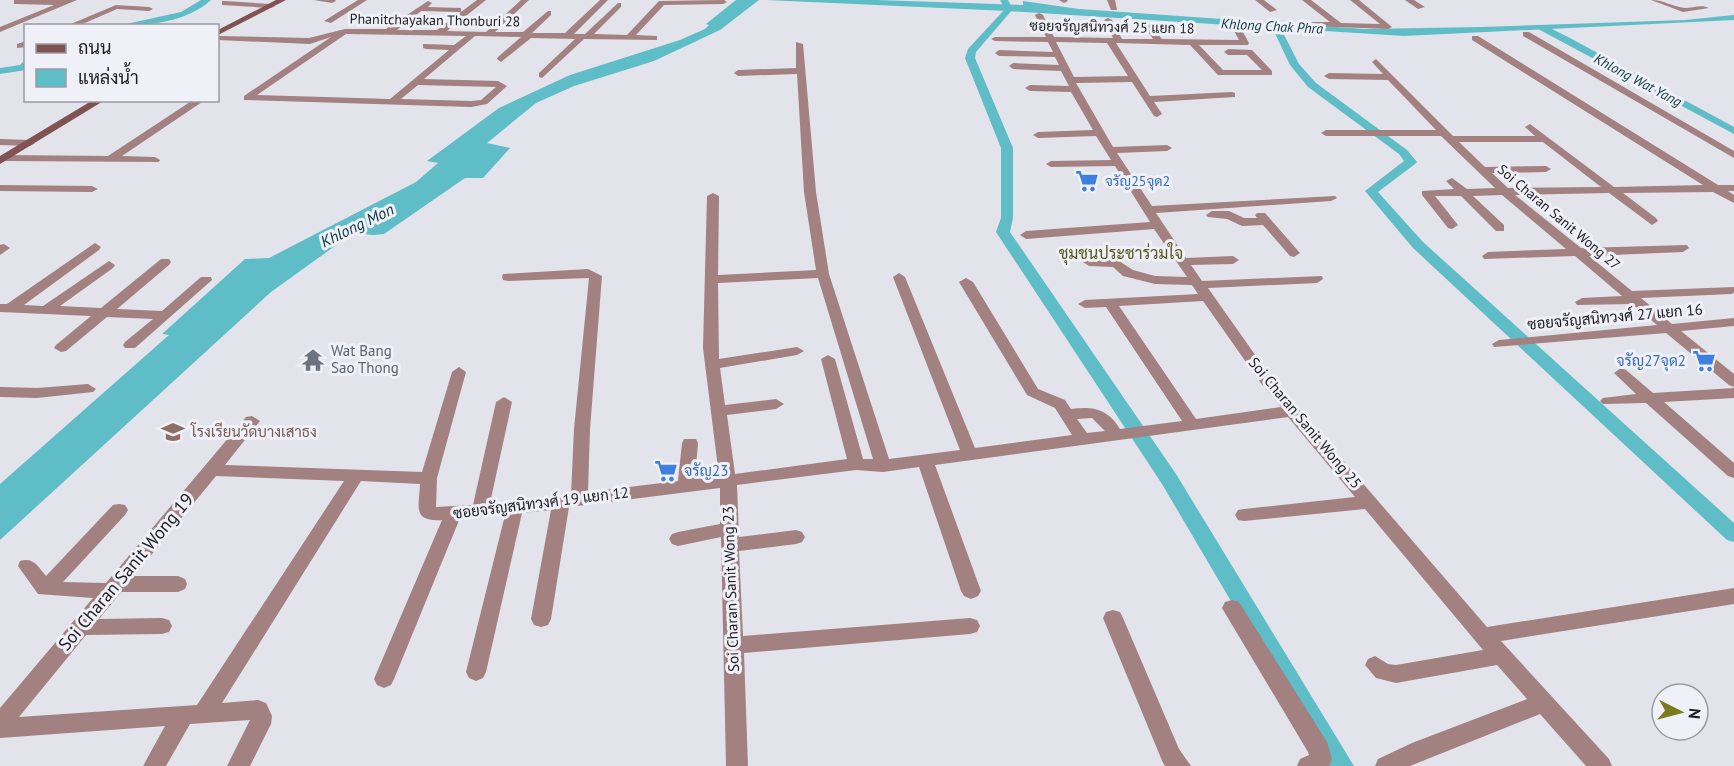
<svg xmlns="http://www.w3.org/2000/svg" width="1734" height="766" viewBox="0 0 1734 766" font-family="'PT Sans',Sarabun,sans-serif">
  <rect width="100%" height="100%" fill="#e2e3eb"/>
  <g fill="#5fbdc8">
    <polygon points="736,0 759,0 720,30 654,61 574,86 536,103 487,143 510,148 483,178 465,178 384,234 373,235 353,233 271,292 0,540 0,484 169,335 162,334 245,259 269,258 416,182 438,163 427,161 499,108 570,75 680,40 705,29 709,25 706,24"/>
    <polygon points="766,0 876,0 1023,5 1023,1 1079,9 1365,29 1482,27 1685,20 1734,15 1734,20 1404,36 1008,11"/>
  </g>
  <g fill="none" stroke-linecap="round" stroke-linejoin="round">
    <g fill="#5fbdc8" fill-rule="evenodd">
      <path d="M201,0H211C187,22 148,26 117,26L181,12Z"/>
      <polygon points="1000,0 1008,0 1013,9 976,52 975,58 1013,148 1013,218 1010,232 1176,474 1354,766 1328,766 1162,484 996,232 1001,218 1001,148 965,58 968,49 1005,9"/>
      <polygon points="1273,25 1279,25 1299,64 1316,83 1407,150 1417,162 1415,164 1378,192 1423,242 1734,523 1734,542 1727,540 1413,248 1365,191 1404,161 1399,154 1308,87 1290,65 1272,27"/>
      <polygon points="1540,26 1546,26 1570,38 1734,127 1734,134 1540,30"/>
      <polygon points="26,59 26,70 0,74 0,68 20,65"/>
    </g>
    <g fill="#a28180" fill-rule="evenodd">
      <polygon points="14,0 77,0 0,32 0,27 54,5 17,4 14,4"/>
      <polygon points="314,0 335,0 336,1 332,3"/>
      <polygon points="358,0 367,0 331,23 324,21"/>
      <path d="M477,0H486L447,31L486,32L521,0H529L495,32H523L548,11H551V15L532,33H565L600,0H608L574,34H585L618,3H621V7L594,34L627,35L659,1L724,0L727,2L723,4L664,5L636,35L657,36V40L584,39L542,78L539,77V73L575,39L531,38L501,62L497,59L498,57L521,37L475,36L424,79L498,81L507,86L487,104L471,107L244,100V96L331,37L310,44L218,40V36L309,38L345,29H386L428,1L432,3L428,7L461,8V12H458L421,11L397,30H437ZM346,34L466,36L454,45L423,44V48L426,49L449,50L390,99L257,95ZM418,85L496,87L481,100L471,101L401,99Z"/>
      <polygon points="1059,0 1067,0 1068,1 1064,3"/>
      <polygon points="1107,0 1115,0 1117,10 1111,10"/>
      <polygon points="1255,0 1264,0 1277,10 1270,12"/>
      <polygon points="1302,0 1311,0 1341,23 1380,24 1350,0 1359,0 1392,27 1388,29 1310,26 1309,24 1313,22 1330,22"/>
      <polygon points="1405,0 1414,0 1425,7 1418,9"/>
      <path d="M1651,0C1664,0 1673,7 1685,8C1693,8 1701,4 1709,8L1683,12Z"/>
      <polygon points="225,1 271,4 275,6 271,8 222,5 222,1"/>
      <polygon points="116,5 149,7 153,9 149,11 117,9 78,26 66,26"/>
      <path d="M1039,13L1043,15L1054,37L1113,38L1104,20L1108,18L1112,20L1122,39H1153L1141,21L1145,19L1162,39L1239,40L1232,27L1239,25L1249,43L1248,45H1199L1223,70H1262L1247,55H1228L1224,52L1228,49L1252,50L1272,71V75H1218L1190,45L1116,43L1150,96L1232,92L1235,93V97L1154,102L1162,114L1157,117L1154,116L1132,82L1076,83L1113,147L1167,145L1172,148L1167,151L1117,153L1152,206L1335,196L1337,198L1331,201L1156,213L1186,258L1233,256L1239,260L1233,264L1191,265L1202,281L1322,276L1323,279L1317,283L1208,288L1270,376L1487,627L1734,588V604L1501,641L1609,759L1612,766H1586L1540,714L1410,766H1375L1378,759L1412,743L1527,699L1497,665L1396,683L1376,678L1365,665L1368,659L1375,656L1388,664L1396,665L1483,650L1365,509L1244,521L1238,520L1235,515L1238,510L1244,509L1355,497L1288,417L935,465L981,591L978,596L971,599L964,596L961,591L919,467L883,472L856,470L737,485L739,537L796,530L802,532L805,537L802,542L796,544L739,551L743,636L970,618L977,620L980,626L977,632L970,634L744,653L748,766H726L721,537L678,546L672,544L669,539L672,534L678,532L720,524V488L569,507L551,619L548,625L541,627L534,625L531,619L551,510L522,513L486,672L483,678L476,681L469,678L466,672L505,515L460,518L394,679L391,685L384,688L377,685L374,679L442,520C412,522 419,507 420,484L361,481L222,703L258,700L266,703L272,716L271,724L250,766H227L250,720L190,724L166,766H143L165,726L0,738V708L93,598L38,594L18,566L20,561C34,557 38,567 46,576L113,505L119,504L125,505L128,510L125,515L63,582L106,583L246,417L252,416L260,421L225,465L422,472L452,372L459,367L466,372L437,478L436,507L473,505L496,402L504,397L512,402L490,503L571,495L574,429L589,278L508,281L503,280L502,277L503,274L588,269L602,276L590,429L588,492L678,481L682,443L684,439H696L698,443L695,479L719,476L703,348L707,196L713,193L719,196L718,275L816,270L804,192L797,74L738,76L734,73L738,70L796,68V42L803,44L816,192L829,274L889,459L960,450L893,277L899,273L905,277L975,448L1072,435L1055,408L1027,395L959,282L966,278L973,282L1038,389L1065,400L1071,409C1093,406 1108,409 1120,429L1182,421L1106,307L1085,308L1078,304L1085,300L1198,294L1192,285L1155,284L1123,276L1113,267L1089,266L1083,262L1089,258L1116,259L1133,270L1155,276L1187,277L1154,229L1026,239L1020,235L1026,231L1150,222L1115,166L1051,167L1046,164L1051,161L1111,160L1096,136L1038,138L1033,135L1038,132L1093,130L1071,92L1030,91L1025,88L1030,85L1069,86L1061,71L1013,69L1009,66L1013,63L1059,65L1055,57L999,56L995,53L999,50L1053,52L1048,42L995,41L991,39L995,37H1046L1035,15ZM1056,42L1107,43L1128,76L1074,77ZM818,278L873,459H863L835,359L828,355L821,359L847,459L735,474L727,415L776,409L784,404L776,399L725,405L720,368L797,355L804,351L797,347L719,359L718,283ZM1203,301L1260,382L1281,407L1196,419L1119,306ZM1092,418L1105,431L1087,433L1077,419ZM216,476L344,481L197,705L19,717L86,635L162,634L169,632L172,626L169,620L162,618L99,619L121,592H178L185,589L187,584L185,579L178,576H134Z"/>
      <polygon points="1523,32 1529,32 1734,151 1734,158 1523,36"/>
      <path d="M1472,36H1478L1718,185H1734V191H1728L1734,195V203L1713,192L1623,193L1656,218L1658,221L1652,225L1609,193L1515,195L1581,248L1687,245L1689,248L1683,252L1589,256L1632,291L1734,287V293L1731,294L1641,298L1672,324L1734,318V326L1681,331L1734,374V387L1729,385L1666,333L1494,347L1492,344L1499,340L1657,325L1632,304L1577,305L1575,302L1582,298L1622,296L1575,256L1484,259L1482,256L1488,252L1566,249L1502,195L1473,196L1504,225V231H1496L1461,196H1435L1458,225L1452,229L1448,228L1422,195V191L1454,189L1446,181L1452,178L1467,189L1495,188L1441,136H1326L1321,133L1326,130H1436L1388,80L1329,79L1324,76L1329,73L1383,74L1372,62L1376,59L1453,136H1535L1525,127L1530,124L1614,187L1703,185L1472,40ZM1459,142H1543L1601,187L1508,188L1492,173L1546,172L1551,169L1546,166L1485,167Z"/>
      <polygon points="26,41 26,47 17,48 17,44"/>
      <polygon points="193,100 202,102 122,156 155,157 160,160 159,162 5,161 0,158 5,155 108,156"/>
      <polygon points="0,139 30,140 35,143 30,146 0,145"/>
      <polygon points="0,185 92,186 98,189 92,192 0,191"/>
      <polygon points="1212,211 1229,211 1244,218 1257,218 1255,215 1257,213 1265,213 1300,253 1294,257 1290,256 1263,225 1242,226 1227,219 1208,217 1206,215"/>
      <polygon points="95,243 101,247 99,250 24,305 43,306 109,261 115,265 113,268 60,306 101,308 161,259 169,259 171,262 169,265 117,309 162,311 201,277 211,277 212,280 135,348 125,348 123,345 125,342 153,319 107,317 66,351 61,352 54,348 56,345 91,316 0,312 0,304 7,304"/>
      <polygon points="4,244 10,248 0,255 0,245"/>
      <polygon points="1621,368 1626,370 1653,393 1734,388 1734,398 1664,402 1734,463 1734,478 1728,476 1646,403 1603,404 1600,401 1603,398 1636,394 1614,373"/>
      <polygon points="88,384 96,389 93,392 37,398 0,397 0,387 37,388"/>
      <polygon points="1232,600 1239,602 1327,742 1332,759 1329,766 1297,766 1300,759 1309,755 1308,752 1222,608 1225,602"/>
      <polygon points="1113,610 1120,612 1123,618 1179,749 1191,766 1165,766 1163,763 1103,618 1106,612"/>
    </g>
    <g fill="#805252" fill-rule="evenodd">
      <polygon points="276,0 286,0 218,35 218,30"/>
      <polygon points="93,100 105,100 0,164 0,156"/>
    </g>
  </g>
  <defs>
    <g id="supermarket-bare" transform="scale(1.8)"><path d="M-6-5.5h2.5l.6 2H6L4.5 2H-2.5L-4.4-4H-6ZM-1.5 3.2a1.3 1.3 0 1 0 .1 0ZM3 3.2a1.3 1.3 0 1 0 .1 0Z" fill="#3f7fe0" stroke="#eff0f8" stroke-width="2.5" paint-order="stroke"/></g>
    <g id="temple-bare" transform="scale(1.8)"><path d="M0-6L5-2H3V0L6.5 2.5H4V6H1.5V3h-3V6H-4V2.5H-6.5L-3 0V-2H-5Z" fill="#6b7280" stroke="#eff0f8" stroke-width="2.5" paint-order="stroke"/></g>
    <g id="school-bare" transform="scale(1.8)"><path d="M0-5L7-2L0 1L-7-2ZM-4 1L0 2.5L4 1V4Q0 6-4 4Z" fill="#8d6e63" stroke="#eff0f8" stroke-width="2.5" paint-order="stroke"/></g>
  </defs>
  <g fill-rule="evenodd">
    <use href="#supermarket-bare" x="1087" y="181"/>
    <use href="#temple-bare" x="313" y="360"/>
    <use href="#supermarket-bare" x="1704" y="361"/>
    <use href="#school-bare" x="173" y="432"/>
    <use href="#supermarket-bare" x="666" y="471"/>
  </g>
  <g text-anchor="middle" stroke-width="6" stroke-linejoin="round" paint-order="stroke">
    <g font-size="14" fill="#1d1d20" stroke="#eff0f8">
      <text transform="translate(435 20) rotate(1)" y="5">Phanitchayakan Thonburi 28</text>
      <text transform="translate(1112 27) rotate(1)" y="5">ซอยจรัญสนิทวงศ์ 25 แยก 18</text>
      <text transform="translate(1559 217) rotate(40)" y="5">Soi Charan Sanit Wong 27</text>
    </g>
    <g font-size="14" font-style="italic" fill="#0b393e" stroke="#eff0f8">
      <text transform="translate(1272 26) rotate(3)" y="5">Khlong Chak Phra</text>
      <text transform="translate(1638 80) rotate(28)" y="5">Khlong Wat Yang</text>
    </g>
    <g font-size="14" fill="#366cbe" stroke="#eff0f8" text-anchor="start">
      <text x="1105" y="186">จรัญ25จุด2</text>
    </g>
    <g font-size="15" fill="#1d1d20" stroke="#eff0f8">
      <text transform="translate(1615 317) rotate(-5)" y="5">ซอยจรัญสนิทวงศ์ 27 แยก 16</text>
      <text transform="translate(1305 423) rotate(50)" y="5">Soi Charan Sanit Wong 25</text>
      <text transform="translate(541 503) rotate(-7)" y="5">ซอยจรัญสนิทวงศ์ 19 แยก 12</text>
      <text transform="translate(731 589) rotate(-92)" y="5">Soi Charan Sanit Wong 23</text>
    </g>
    <g font-size="15" fill="#5b616d" stroke="#eff0f8" text-anchor="start">
      <text x="331" y="356">Wat Bang<tspan x="331" dy="17">Sao Thong</tspan></text>
    </g>
    <g font-size="15" fill="#366cbe" stroke="#eff0f8" text-anchor="end">
      <text x="1686" y="366">จรัญ27จุด2</text>
      <text x="684" y="476" text-anchor="start">จรัญ23</text>
    </g>
    <g font-size="15" fill="#785e54" stroke="#eff0f8" text-anchor="start">
      <text x="191" y="437">โรงเรียนวัดบางเสาธง</text>
    </g>
    <g font-size="16" font-style="italic" fill="#0b393e" stroke="#eff0f8">
      <text transform="translate(357 225) rotate(-26)" y="6">Khlong Mon</text>
    </g>
    <g font-size="16" fill="#59571b" stroke="#eff0f8">
      <text x="1121" y="259">ชุมชนประชาร่วมใจ</text>
    </g>
    <g font-size="18" fill="#1d1d20" stroke="#eff0f8">
      <text transform="translate(126 572) rotate(-50)" y="6">Soi Charan Sanit Wong 19</text>
    </g>
  </g>
  <rect x="24" y="24" width="195" height="78" fill="#eff0f8" stroke="#9b9ca2" stroke-width="1.5"/>
  <rect x="36" y="44" width="30" height="9" fill="#805252" stroke="#9b9ca2" stroke-width="1.5"/>
  <text x="78" y="54" font-size="18" fill="#1d1d20">ถนน</text>
  <rect x="36" y="69" width="30" height="18" fill="#5fbdc8" stroke="#9b9ca2" stroke-width="1.5"/>
  <text x="78" y="84" font-size="18" fill="#1d1d20">แหล่งน้ำ</text>
  <g transform="translate(1680 712) rotate(96)"><circle r="28" fill="#eff0f8" stroke="#9b9ca2" stroke-width="1.5"/>
  <path d="M0-4.5L10 22L0 15L-10 22Z" fill="#7c791f"/>
  <text y="-9" font-size="16" font-weight="bold" text-anchor="middle" fill="#1d1d20">N</text>
  </g>
</svg>
